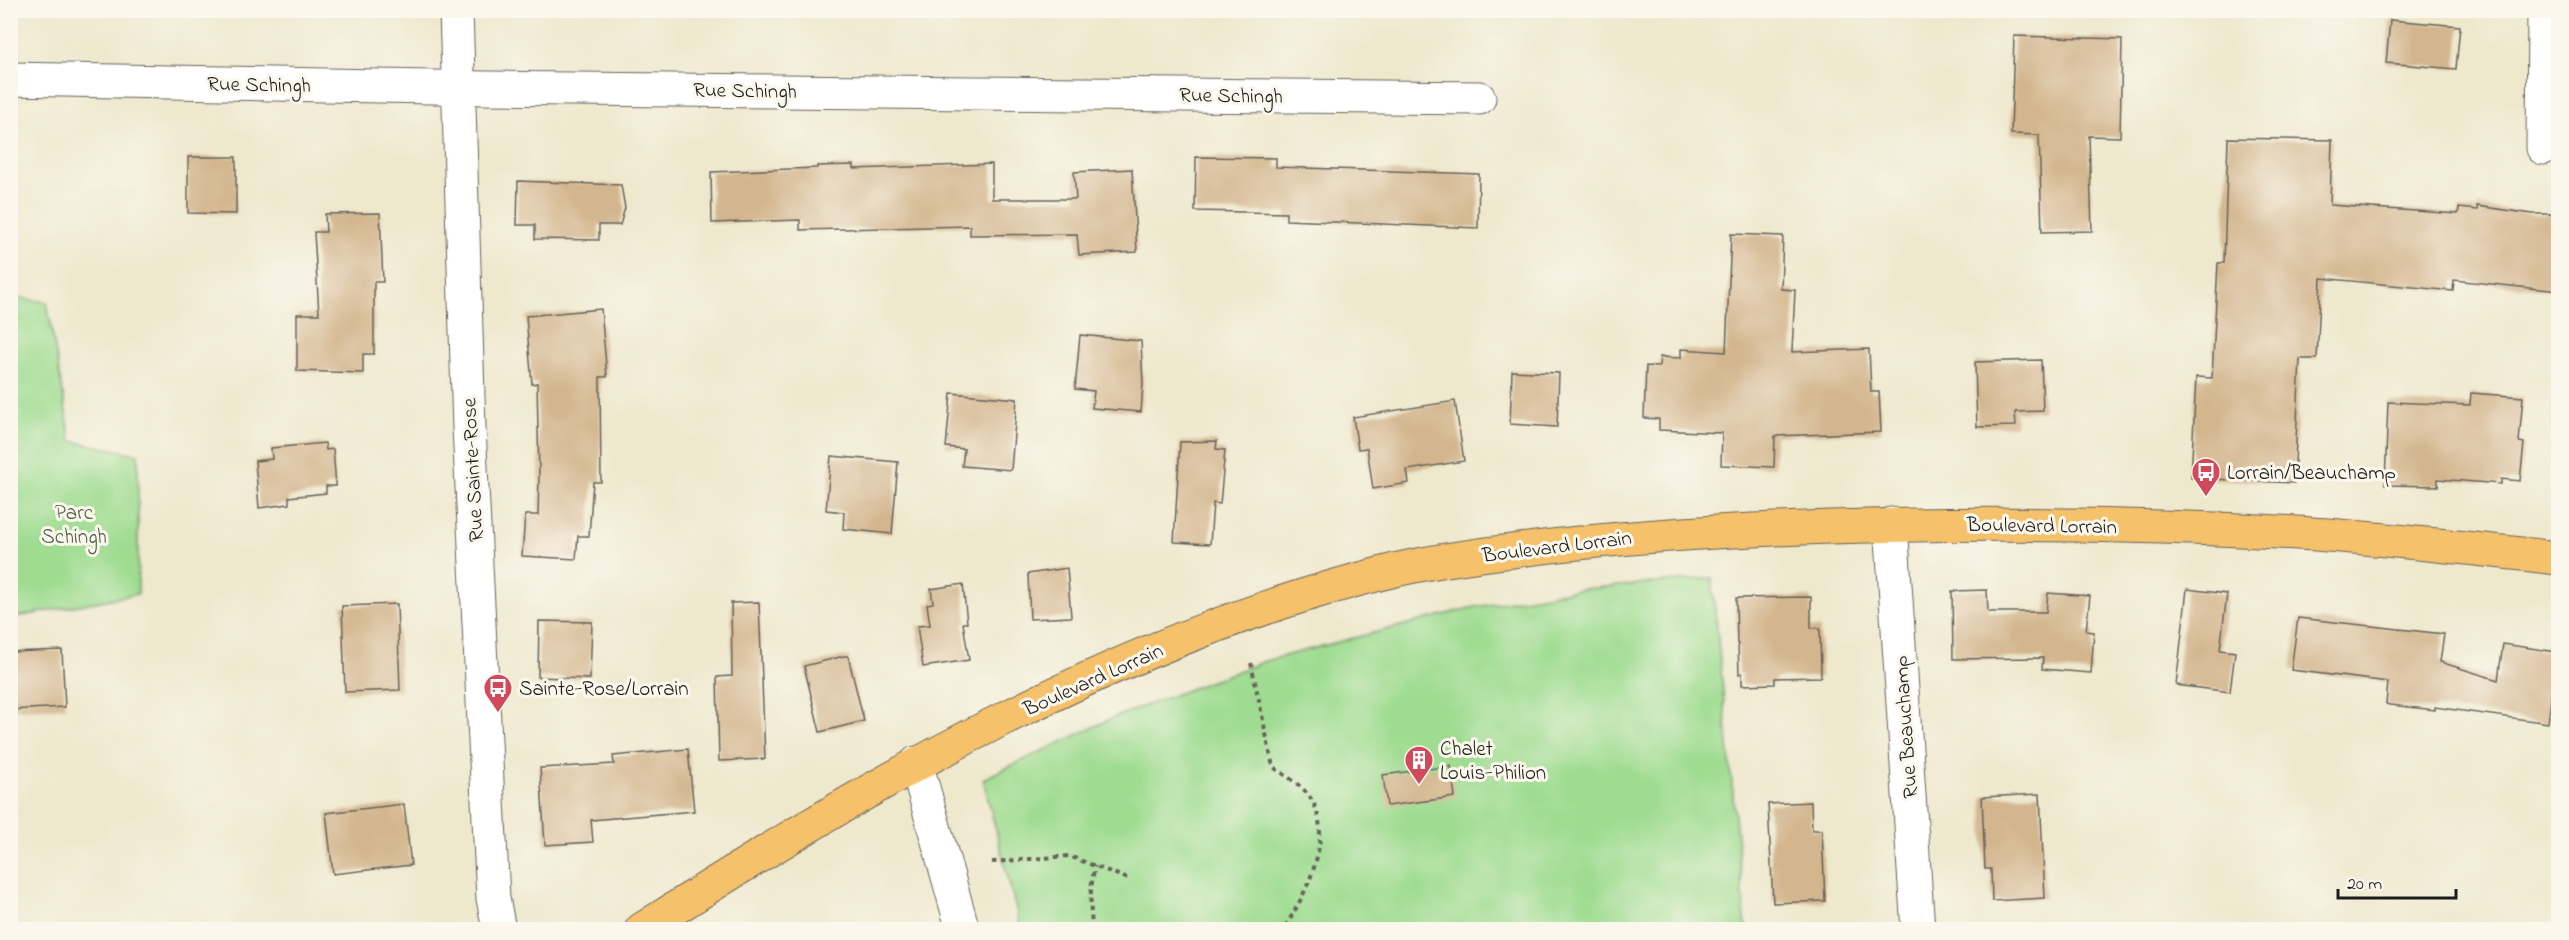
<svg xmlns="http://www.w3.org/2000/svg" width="2569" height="940" viewBox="0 0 2569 940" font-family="'Indie Flower',sans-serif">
  <rect width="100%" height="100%" fill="#fbf7ec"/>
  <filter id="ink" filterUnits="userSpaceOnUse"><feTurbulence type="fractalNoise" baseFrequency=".0167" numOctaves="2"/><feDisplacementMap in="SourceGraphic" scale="12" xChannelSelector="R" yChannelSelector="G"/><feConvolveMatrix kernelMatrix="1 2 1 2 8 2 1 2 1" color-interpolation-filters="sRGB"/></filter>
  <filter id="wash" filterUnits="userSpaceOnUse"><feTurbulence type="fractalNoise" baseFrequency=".008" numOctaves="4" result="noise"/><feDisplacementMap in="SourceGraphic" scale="24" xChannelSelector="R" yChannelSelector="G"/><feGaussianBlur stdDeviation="1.35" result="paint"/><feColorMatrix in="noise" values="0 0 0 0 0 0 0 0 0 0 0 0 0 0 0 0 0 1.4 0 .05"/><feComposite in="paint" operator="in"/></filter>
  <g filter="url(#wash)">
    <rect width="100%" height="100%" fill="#eee8cd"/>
    <g fill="#9fdc91" stroke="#5e7c56" stroke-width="1.5">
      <polygon points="11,297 47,302 71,441 138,454 138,594 11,618"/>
      <polygon points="1712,578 1746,929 1021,929 983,779 1115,717 1265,661 1470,608 1582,589"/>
    </g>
    <g id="blocks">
      <g fill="#d3b68e">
        <polygon points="2390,20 2460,26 2456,69 2386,63"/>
        <polygon points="2014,36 2122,39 2120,137 2089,136 2092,231 2042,232 2039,135 2011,134"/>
        <polygon points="2228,138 2332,140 2330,205 2458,214 2459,208 2478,210 2477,206 2533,214 2559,214 2559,291 2454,280 2453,291 2321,278 2317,359 2300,359 2294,483 2191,478 2196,377 2212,378 2218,263 2224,263"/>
        <polygon points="188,157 236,157 236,214 188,213"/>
        <polygon points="1196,157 1276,158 1276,167 1479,174 1478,228 1286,220 1286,213 1195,211"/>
        <polygon points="992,164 992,199 1076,199 1074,172 1132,169 1137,252 1079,255 1077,234 970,235 970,226 800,230 800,220 712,223 711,172 817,168 817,166 854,165 854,169"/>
        <polygon points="518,181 621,185 625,208 620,225 599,225 599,240 535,239 535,225 517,225"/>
        <polygon points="380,213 383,282 374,282 374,354 363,354 363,373 297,371 297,314 319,314 314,232 326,232 325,214"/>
        <polygon points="1731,234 1783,236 1781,289 1795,290 1792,352 1869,349 1871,392 1879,392 1881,432 1775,436 1774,467 1721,465 1722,433 1659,430 1659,419 1644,418 1646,366 1659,367 1660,357 1681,358 1681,349 1726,352"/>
        <polygon points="601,309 607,377 600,377 601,482 593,482 589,536 578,536 576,559 522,556 525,515 538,515 539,476 537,383 532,384 526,316"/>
        <polygon points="1080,335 1141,341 1143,384 1141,412 1092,408 1094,391 1075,389"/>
        <polygon points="2041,360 2043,411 2015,412 2016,426 1977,427 1975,362"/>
        <polygon points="1512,371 1559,373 1557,427 1510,424"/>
        <polygon points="951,393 1017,399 1011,470 962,466 964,449 946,447"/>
        <polygon points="2471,393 2523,397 2519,442 2524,443 2520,481 2501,479 2501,484 2438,479 2438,486 2385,485 2388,402 2470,405"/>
        <polygon points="1455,401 1464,461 1407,470 1409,483 1373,489 1367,448 1358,449 1353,417"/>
        <polygon points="1217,441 1216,449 1225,450 1220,504 1213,503 1210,544 1174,542 1180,442"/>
        <polygon points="325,443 326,450 333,449 336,486 326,486 326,493 289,497 289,504 259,508 255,461 272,459 271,448"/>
        <polygon points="831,456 898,462 892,534 843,529 844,512 826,510"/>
        <polygon points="1067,568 1071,617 1030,619 1028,574"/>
        <polygon points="963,584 967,623 963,623 969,660 923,667 917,626 930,625 927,604 933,603 931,589"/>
        <polygon points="2187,589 2227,594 2220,650 2235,652 2230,692 2176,685"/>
        <polygon points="1987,590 1988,612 2046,612 2048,593 2090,596 2086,631 2094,632 2091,673 2042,669 2043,658 1953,659 1952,591"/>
        <polygon points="1811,597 1811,628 1820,628 1821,677 1775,678 1775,684 1742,685 1742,673 1739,674 1738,644 1737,644 1736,598"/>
        <polygon points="759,602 765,759 719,761 717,677 732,676 731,603"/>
        <polygon points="397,604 400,690 345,692 342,606"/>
        <polygon points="2298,618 2444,634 2440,662 2498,680 2503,644 2557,652 2548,723 2435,707 2435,710 2390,705 2386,704 2388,682 2291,670"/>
        <polygon points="539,621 592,622 590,679 538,677"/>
        <polygon points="62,650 65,707 10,710 10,652"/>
        <polygon points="844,656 848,656 864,721 820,732 804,666"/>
        <polygon points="688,749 694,811 591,820 593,842 545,845 540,768 614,764 613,756"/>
        <polygon points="1451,766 1455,797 1387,806 1383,775"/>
        <polygon points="2040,794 2045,898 1992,901 1991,869 1985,869 1982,797"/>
        <polygon points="1811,802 1812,830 1822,830 1825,901 1773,903 1768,804"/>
        <polygon points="404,804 411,865 333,874 326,813"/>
      </g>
    </g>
  </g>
  <g filter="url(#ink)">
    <use href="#blocks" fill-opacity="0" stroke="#66635a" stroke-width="1.5"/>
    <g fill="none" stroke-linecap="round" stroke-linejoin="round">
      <g stroke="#66635a" stroke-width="35">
        <g id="minor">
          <polyline points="456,10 469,428 493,898 499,930"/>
          <polyline points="10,79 485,88 1479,98"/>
          <polyline points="2543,148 2544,10"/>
          <polyline points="1891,524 1918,930"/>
          <polyline points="916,763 963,930"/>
        </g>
      </g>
      <g stroke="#66635a" stroke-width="35">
        <path id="major" d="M641,930C871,782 1116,641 1383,573C1425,562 1469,556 1512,551C1592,540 1672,534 1753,530C1934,522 2116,522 2297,533C2385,538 2472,549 2558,558"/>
      </g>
      <g stroke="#66635a" stroke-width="4" stroke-dasharray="4.5 4.5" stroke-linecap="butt">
        <path d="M1251,663L1273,767C1285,775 1300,784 1309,796C1337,835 1305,896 1283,930"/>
        <polyline points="992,862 1069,856 1131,880"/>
        <path d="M1093,930C1089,907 1090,888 1095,866"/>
      </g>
      <use href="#minor" stroke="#fff" stroke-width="33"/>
      <use href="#major" stroke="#f5c16b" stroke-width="33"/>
    </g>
  </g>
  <defs>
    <g id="bus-pin" transform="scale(1.5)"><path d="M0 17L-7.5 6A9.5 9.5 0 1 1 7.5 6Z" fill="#d1495b" stroke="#fbf7ec"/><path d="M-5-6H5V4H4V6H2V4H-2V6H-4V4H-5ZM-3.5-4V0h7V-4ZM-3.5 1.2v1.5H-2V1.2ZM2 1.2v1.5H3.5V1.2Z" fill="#fff"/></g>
    <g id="building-pin" transform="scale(1.5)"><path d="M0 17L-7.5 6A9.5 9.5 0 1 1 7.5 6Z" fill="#d1495b" stroke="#fbf7ec"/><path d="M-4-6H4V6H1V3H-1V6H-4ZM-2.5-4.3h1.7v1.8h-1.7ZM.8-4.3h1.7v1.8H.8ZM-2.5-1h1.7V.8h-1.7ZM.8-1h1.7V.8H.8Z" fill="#fff"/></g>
  </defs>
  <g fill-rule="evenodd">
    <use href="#bus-pin" x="2206" y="472"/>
    <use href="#bus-pin" x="498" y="688"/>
    <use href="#building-pin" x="1419" y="760"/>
  </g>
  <g text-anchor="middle" stroke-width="6" stroke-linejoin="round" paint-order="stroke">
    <g font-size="21" fill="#1c1c1c" stroke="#fbf7ec">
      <text transform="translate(259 84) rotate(1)" y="7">Rue Schingh</text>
      <text transform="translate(745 90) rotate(1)" y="7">Rue Schingh</text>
      <text transform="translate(1231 95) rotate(1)" y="7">Rue Schingh</text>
      <text transform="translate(472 470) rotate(-93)" y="7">Rue Sainte-Rose</text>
      <text transform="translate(2042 525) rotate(1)" y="7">Boulevard Lorrain</text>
      <text transform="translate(1557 546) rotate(-7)" y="7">Boulevard Lorrain</text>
      <text transform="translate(1093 679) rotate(-24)" y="7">Boulevard Lorrain</text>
      <text transform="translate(1905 727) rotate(-94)" y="7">Rue Beauchamp</text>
    </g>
    <g font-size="21" fill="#1c1c1c" stroke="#fbf7ec" text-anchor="start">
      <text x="2227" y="479">Lorrain/Beauchamp</text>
      <text x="519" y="695">Sainte-Rose/Lorrain</text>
      <text x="1440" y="755">Chalet<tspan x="1440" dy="24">Louis-Philion</tspan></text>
    </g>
    <g font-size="21" fill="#4a5f45" stroke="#fbf7ec">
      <text x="74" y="519">Parc<tspan x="74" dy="24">Schingh</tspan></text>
    </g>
  </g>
  <rect width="2569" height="940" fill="none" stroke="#fbf7ec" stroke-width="36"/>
  <path d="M2338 889v9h118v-9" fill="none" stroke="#1c1c1c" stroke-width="3"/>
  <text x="2347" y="889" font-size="18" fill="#1c1c1c" stroke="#fbf7ec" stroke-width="4.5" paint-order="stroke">20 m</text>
</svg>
